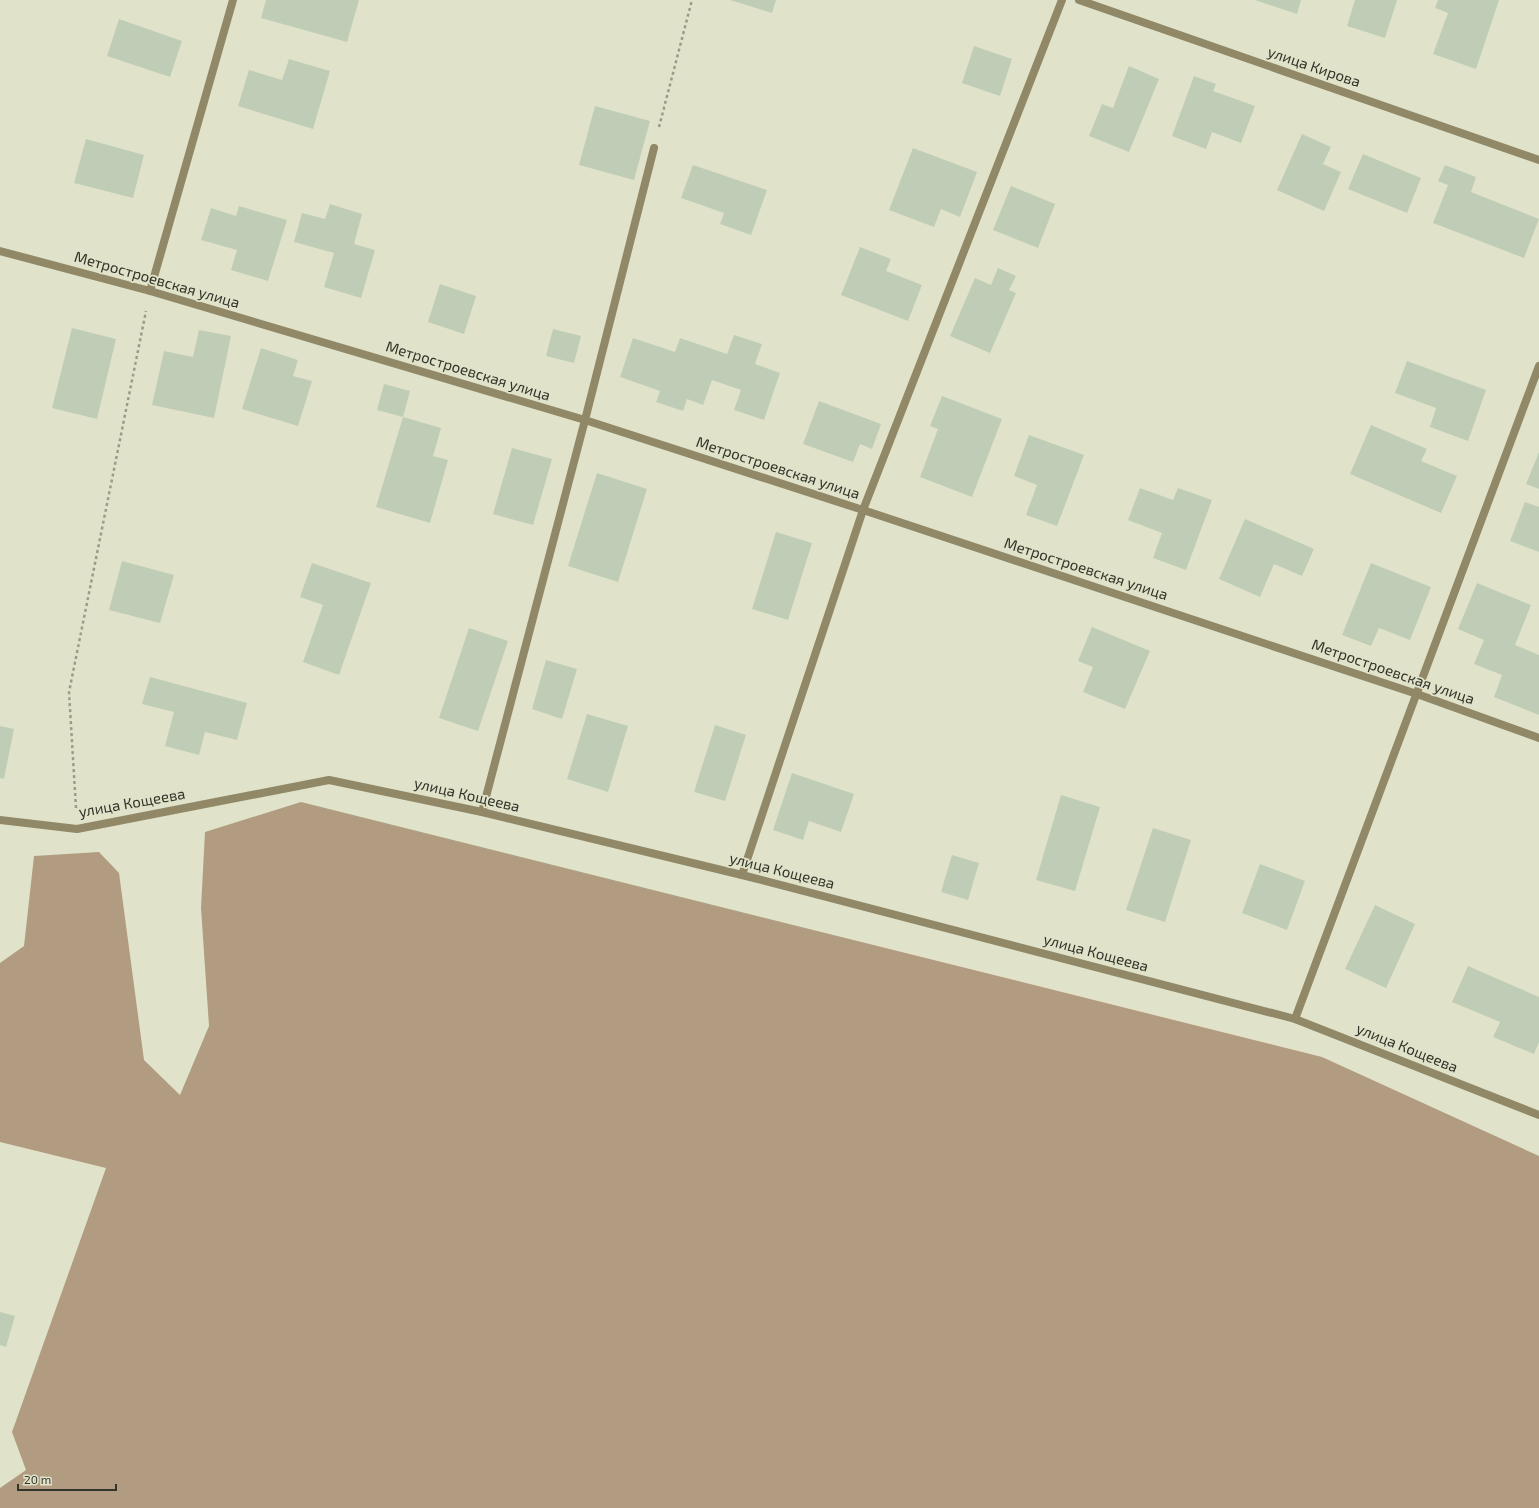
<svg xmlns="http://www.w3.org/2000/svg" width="1539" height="1508" viewBox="0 0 1539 1508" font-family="'Exo 2',sans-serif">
  <rect width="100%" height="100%" fill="#e0e3c9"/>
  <polygon fill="#b19c81" points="301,802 1322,1057 1539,1156 1539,1508 0,1508 0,1488 26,1470 12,1432 106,1168 0,1142 0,963 24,946 34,856 99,852 119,873 144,1060 180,1095 209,1026 201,908 205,832"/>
  <g fill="#c0cdb6">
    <polygon points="266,0 359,0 347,42 261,18"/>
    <polygon points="730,0 776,0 772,13"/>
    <polygon points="1255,0 1301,0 1297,14"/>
    <polygon points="1355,0 1397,0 1385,38 1347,26"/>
    <polygon points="1438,0 1499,0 1476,69 1433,54 1448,13 1435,8"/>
    <polygon points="119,19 182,41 170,77 107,56"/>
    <polygon points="974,46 1012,59 1000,96 962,83"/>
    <polygon points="289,59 330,71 313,129 238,106 249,70 282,80"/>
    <polygon points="1129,66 1159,79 1129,152 1089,136 1102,104 1113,108"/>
    <polygon points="1194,76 1216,84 1213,91 1255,106 1241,143 1212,132 1206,149 1172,136"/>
    <polygon points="595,106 650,121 634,180 579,165"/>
    <polygon points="1302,134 1331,147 1323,164 1341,172 1324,211 1277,190"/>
    <polygon points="86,139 144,155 133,198 74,183"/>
    <polygon points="913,148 977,172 960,217 941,209 934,227 889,210"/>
    <polygon points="1363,154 1421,178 1407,213 1348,189"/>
    <polygon points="693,165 767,190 751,235 720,224 724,213 681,198"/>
    <polygon points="1445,165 1476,177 1471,192 1539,219 1524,258 1433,223 1448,185 1438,181"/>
    <polygon points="1011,186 1055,204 1038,248 993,230"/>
    <polygon points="330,204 362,214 354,244 375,250 361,298 324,287 334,253 294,242 302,213 325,219"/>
    <polygon points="239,206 287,220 268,281 231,270 237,250 201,240 211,208 236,216"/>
    <polygon points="860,247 891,259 886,271 922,285 908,321 841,295"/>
    <polygon points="998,268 1016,276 1009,290 1016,293 990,353 950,336 975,278 991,285"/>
    <polygon points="440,284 476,296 464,334 428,322"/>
    <polygon points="72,328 116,339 97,419 52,408"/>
    <polygon points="553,329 581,336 574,363 546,356"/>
    <polygon points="199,330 231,336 214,418 152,405 164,351 193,357"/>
    <polygon points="734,335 762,344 755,364 780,373 764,420 734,410 741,390 712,380 703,405 687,399 683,411 656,402 660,391 620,377 633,338 675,352 680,338 727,354"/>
    <polygon points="261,348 298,360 293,376 312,381 298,426 242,409"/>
    <polygon points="1407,361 1486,390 1468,441 1430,427 1436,408 1395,393"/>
    <polygon points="384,384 410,391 403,417 377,410"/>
    <polygon points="942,396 1002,419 972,497 920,477 938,429 930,426"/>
    <polygon points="819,401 881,424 872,449 860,444 853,462 803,444"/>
    <polygon points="403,417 441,428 433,456 448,460 430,523 376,507"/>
    <polygon points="1371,425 1427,449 1421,461 1457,476 1441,513 1350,474"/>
    <polygon points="1029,435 1084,455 1057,526 1026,515 1037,485 1014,476"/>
    <polygon points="512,448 552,459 533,525 493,514"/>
    <polygon points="1539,452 1539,489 1526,484"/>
    <polygon points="597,473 647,489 618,582 568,566"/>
    <polygon points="1140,488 1173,500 1178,488 1212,500 1186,570 1153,558 1162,533 1128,520"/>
    <polygon points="1525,502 1539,507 1539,552 1510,541"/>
    <polygon points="1245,519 1314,549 1302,576 1274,564 1260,597 1219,579"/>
    <polygon points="776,532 812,543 788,620 752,609"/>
    <polygon points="122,561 174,575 160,623 109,610"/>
    <polygon points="312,563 371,583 339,675 303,662 323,605 300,597"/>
    <polygon points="1371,563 1431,587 1410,640 1379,628 1371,646 1342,635"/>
    <polygon points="1477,583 1531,605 1515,645 1539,655 1539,715 1494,697 1502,675 1474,664 1484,640 1458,629"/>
    <polygon points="1092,627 1150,651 1125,709 1083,692 1093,667 1078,661"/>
    <polygon points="469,628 508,641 478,731 439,718"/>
    <polygon points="546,660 577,669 562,719 532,709"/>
    <polygon points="150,677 247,703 237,740 205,732 199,755 165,746 174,712 142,704"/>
    <polygon points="587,714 628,726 608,792 567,779"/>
    <polygon points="715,725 746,735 725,801 694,792"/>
    <polygon points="0,726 14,729 4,779 0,778"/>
    <polygon points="792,773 854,794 841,832 809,821 803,840 773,830"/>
    <polygon points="1061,795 1100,807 1075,891 1036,880"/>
    <polygon points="1153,828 1191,840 1165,922 1126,910"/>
    <polygon points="952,855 979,863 968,900 941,892"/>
    <polygon points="1260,864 1305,881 1287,930 1242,913"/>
    <polygon points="1375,905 1415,924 1386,988 1345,969"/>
    <polygon points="1468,966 1539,997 1539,1042 1534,1054 1493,1037 1500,1022 1452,1002"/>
    <polygon points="0,1312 15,1316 6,1347 0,1345"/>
  </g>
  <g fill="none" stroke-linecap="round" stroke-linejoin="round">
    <g stroke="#9a9c89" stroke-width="2.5" stroke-dasharray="3 3" stroke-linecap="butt">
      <polyline points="659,127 692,0"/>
      <polyline points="76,808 69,692 146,311"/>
    </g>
    <g stroke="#918867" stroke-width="8">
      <polyline points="482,812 585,420 654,148"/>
      <polyline points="742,875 863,510 1062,0"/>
    </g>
    <g stroke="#918867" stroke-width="8">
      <polyline points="1079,0 1539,160"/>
      <polyline points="0,251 150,291 585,420 863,510 1417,694 1539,738"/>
      <polyline points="150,291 233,0"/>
      <polyline points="0,820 77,829 329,780 482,812 742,875 1295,1019 1539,1115"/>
      <polyline points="1295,1019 1539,366"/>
    </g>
  </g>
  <g text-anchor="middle" stroke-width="3.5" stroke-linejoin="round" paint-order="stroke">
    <g font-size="15" fill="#323329" stroke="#e0e3c9">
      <text transform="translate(1314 67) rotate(19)" y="5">улица Кирова</text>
      <text transform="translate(157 280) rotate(16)" y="5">Метростроевская улица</text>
      <text transform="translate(468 371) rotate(17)" y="5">Метростроевская улица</text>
      <text transform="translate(778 468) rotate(18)" y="5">Метростроевская улица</text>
      <text transform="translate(1086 569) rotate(18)" y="5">Метростроевская улица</text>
      <text transform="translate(1393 672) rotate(19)" y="5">Метростроевская улица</text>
      <text transform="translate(467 795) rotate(13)" y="5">улица Кощеева</text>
      <text transform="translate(132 803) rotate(-10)" y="5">улица Кощеева</text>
      <text transform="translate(782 871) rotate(14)" y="5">улица Кощеева</text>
      <text transform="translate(1096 953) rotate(15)" y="5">улица Кощеева</text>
      <text transform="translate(1407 1048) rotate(22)" y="5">улица Кощеева</text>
    </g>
  </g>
  <path d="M18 1484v6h98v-6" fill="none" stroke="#323329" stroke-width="2"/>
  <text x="24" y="1484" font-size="12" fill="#323329" stroke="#e0e3c9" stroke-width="3" paint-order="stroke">20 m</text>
</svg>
